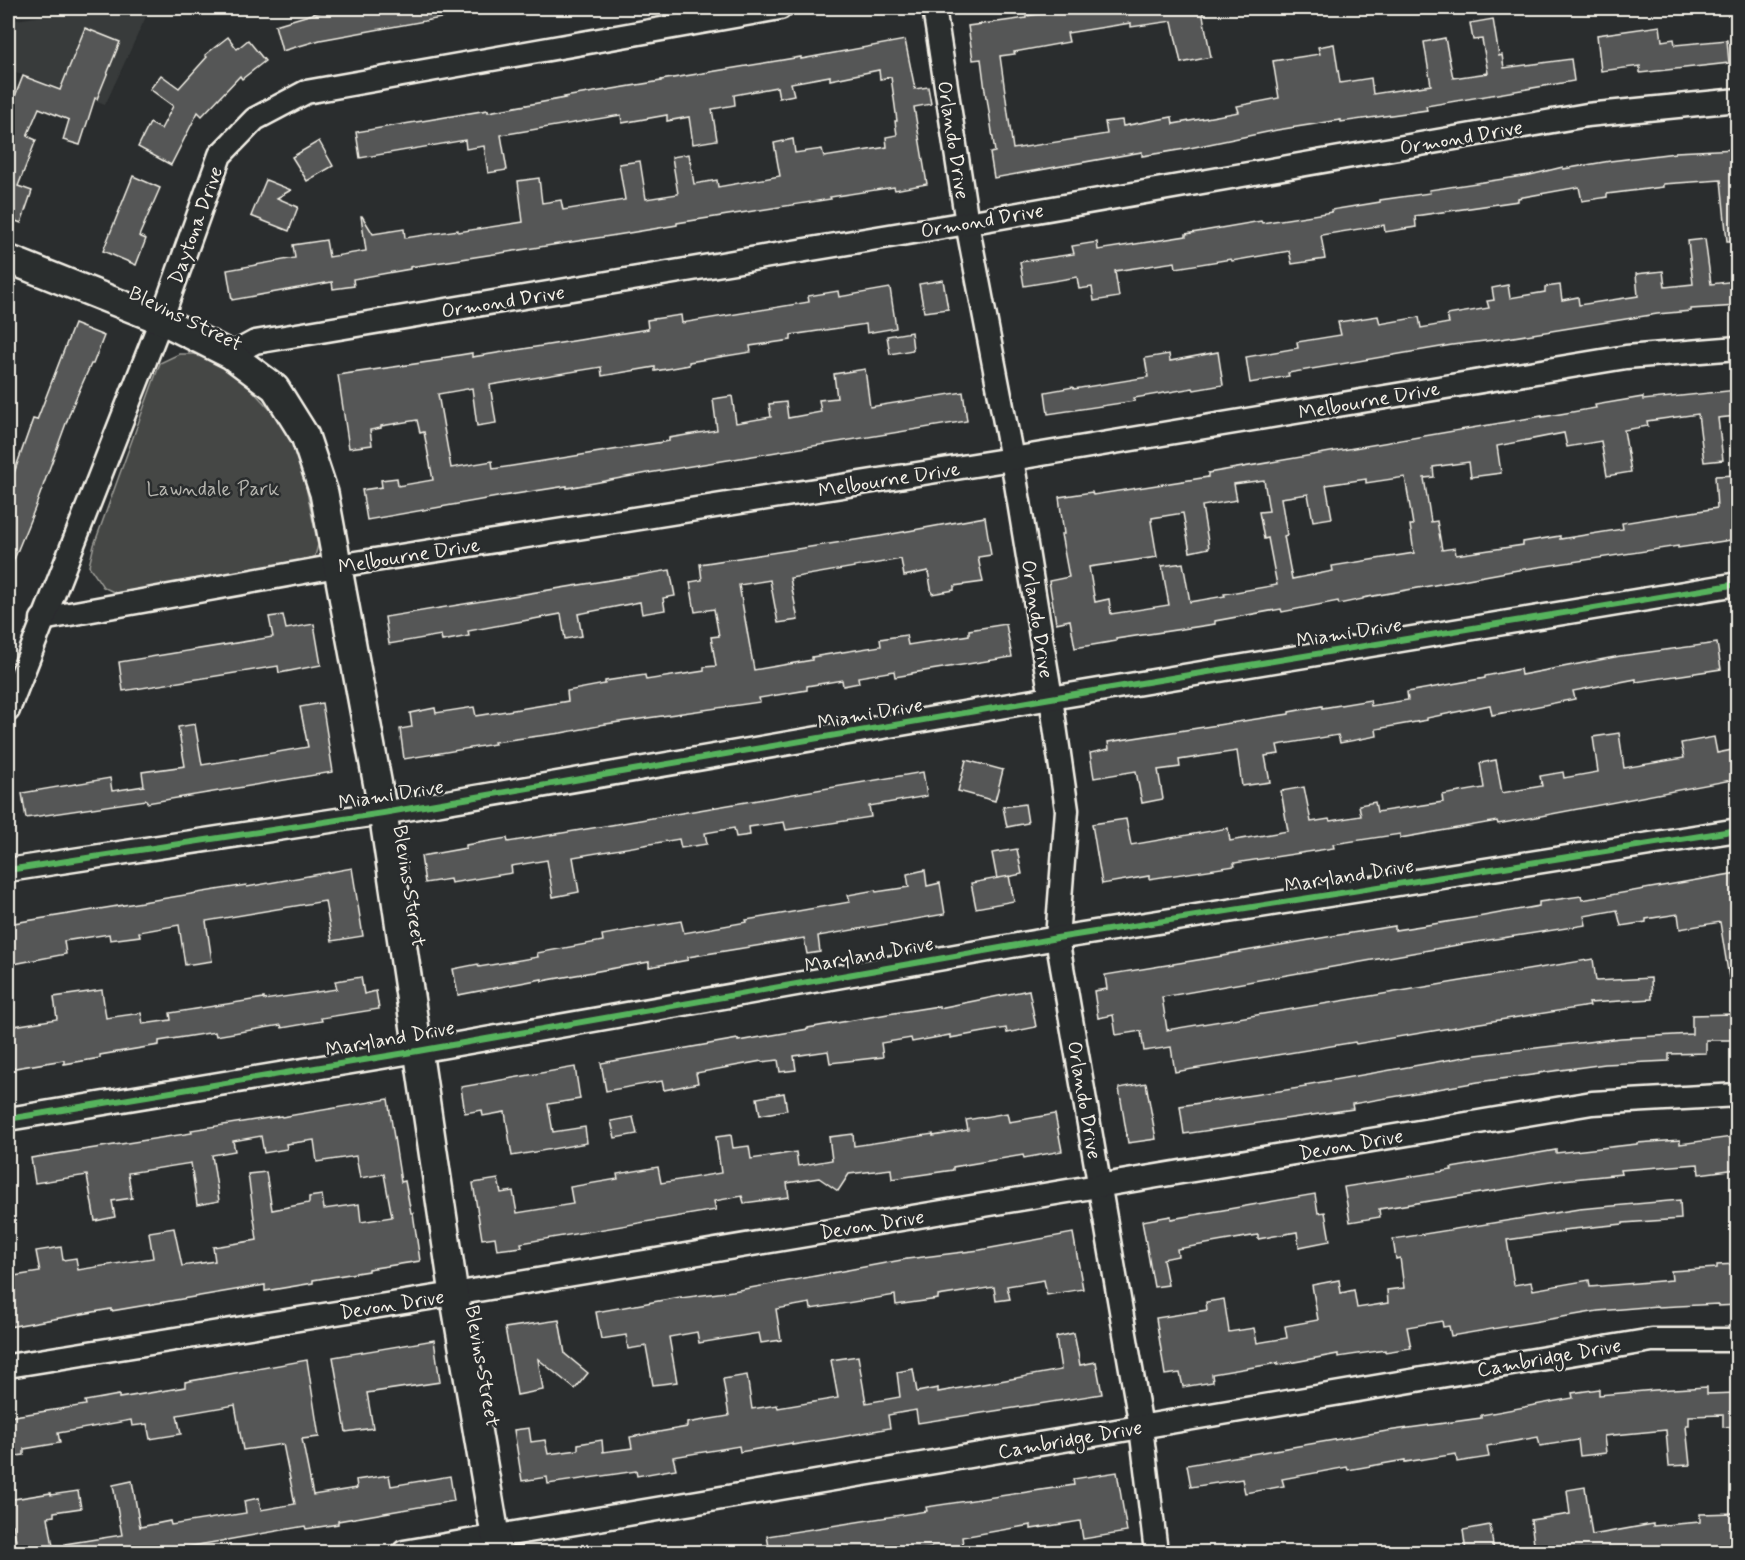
<svg xmlns="http://www.w3.org/2000/svg" width="1745" height="1560" viewBox="0 0 1745 1560" font-family="Mynerve,sans-serif">
  <rect width="100%" height="100%" fill="#2a2d2e"/>
  <filter id="ink" filterUnits="userSpaceOnUse"><feTurbulence type="fractalNoise" baseFrequency=".0167" numOctaves="2"/><feDisplacementMap in="SourceGraphic" scale="12" xChannelSelector="R" yChannelSelector="G"/><feConvolveMatrix kernelMatrix="1 2 1 2 8 2 1 2 1" color-interpolation-filters="sRGB"/></filter>
  <g filter="url(#ink)">
    <polygon fill="#373a3a" points="102,8 150,8 105,105 8,69 8,39 15,20"/>
    <polygon fill="#444645" stroke="#9c9c96" stroke-width="1.5" points="179,354 197,354 222,364 252,390 278,418 299,453 318,545 315,556 304,566 122,596 103,587 89,566 94,545 160,363"/>
    <g fill="#555756" stroke="#f4f1e8" stroke-width="1.5" fill-rule="evenodd">
      <polygon points="325,8 457,8 458,15 320,40 282,51 275,25 326,10"/>
      <polygon points="1077,8 1203,8 1203,16 1211,57 1181,63 1172,21 1131,27 1131,23 1067,33 1069,42 1014,52 1015,54 1000,56 1013,149 1107,134 1105,122 1122,120 1123,126 1172,117 1173,124 1239,112 1237,106 1279,98 1273,61 1320,54 1318,47 1334,44 1340,83 1371,78 1373,94 1431,85 1424,42 1445,38 1453,78 1488,73 1482,39 1473,40 1470,23 1493,19 1499,56 1502,55 1504,68 1571,59 1574,81 1426,106 1427,110 1341,122 1341,120 1277,130 1185,149 1142,156 1142,152 994,178 990,153 995,152 987,98 986,98 981,59 973,60 968,26 1026,18 1026,16"/>
      <polygon points="1660,26 1662,41 1674,39 1675,45 1727,40 1729,63 1640,73 1640,66 1601,71 1597,35"/>
      <polygon points="85,28 120,42 97,99 95,98 80,145 63,140 69,120 39,108 27,136 36,140 18,186 32,191 21,223 8,218 8,114 23,76 60,90"/>
      <polygon points="228,37 237,49 248,40 265,61 242,79 240,76 202,116 198,112 171,165 138,147 150,123 161,129 173,106 150,89 161,75 179,88 207,57 205,55"/>
      <polygon points="905,40 915,89 928,87 931,104 914,107 927,184 895,190 894,187 830,197 831,199 677,223 677,225 623,234 410,267 410,269 353,279 354,286 333,289 332,282 232,300 227,270 295,258 293,245 326,240 329,257 366,251 361,216 362,216 373,234 404,229 405,238 458,230 458,232 523,222 518,181 539,178 542,203 561,200 563,210 625,200 619,164 640,161 646,199 678,194 672,157 689,154 694,184 717,180 718,187 780,176 774,143 793,139 795,153 822,149 824,157 887,147 886,137 897,135 895,121 897,121 891,77 880,79 879,70 830,80 830,76 791,83 794,95 779,98 777,87 734,95 735,105 712,109 717,140 693,144 689,117 667,121 667,115 622,123 621,115 501,135 507,170 488,173 484,146 466,149 465,140 360,158 356,132 488,110 488,112 565,98 564,97 661,81 661,80 801,57 801,59"/>
      <polygon points="319,141 333,166 307,181 292,157"/>
      <polygon points="1737,149 1737,241 1727,241 1721,180 1663,184 1663,187 1607,194 1607,197 1582,201 1579,187 1518,198 1518,201 1415,216 1416,227 1385,232 1384,225 1321,235 1325,259 1292,264 1289,251 1232,261 1231,259 1176,268 1175,262 1115,271 1119,297 1094,301 1092,287 1079,289 1077,277 1024,286 1020,262 1074,254 1072,246 1097,242 1098,250 1186,236 1186,234 1261,221 1262,223 1332,212 1331,210 1380,202 1380,200 1430,193 1429,190 1530,175 1563,167 1563,169 1610,161 1675,153 1675,152"/>
      <polygon points="133,176 160,188 139,236 146,239 136,265 103,251"/>
      <polygon points="266,180 291,190 277,198 298,207 289,231 251,216"/>
      <polygon points="1705,239 1711,284 1736,281 1737,306 1691,309 1691,311 1657,314 1501,339 1452,345 1288,373 1289,376 1250,383 1246,357 1298,348 1297,342 1341,335 1338,322 1378,316 1380,324 1419,317 1421,328 1449,323 1447,315 1489,308 1487,301 1494,300 1492,288 1508,285 1510,298 1545,292 1545,287 1560,285 1562,300 1578,297 1579,305 1638,296 1636,274 1663,271 1665,287 1693,284 1688,241"/>
      <polygon points="943,280 948,309 924,312 919,284"/>
      <polygon points="890,288 896,328 867,333 866,324 791,335 791,340 750,346 751,352 689,362 689,365 655,371 655,367 602,376 601,367 490,385 496,423 477,426 472,388 438,394 451,468 492,461 493,469 669,441 669,438 717,430 713,399 732,396 736,423 771,417 769,404 786,402 788,418 821,412 819,400 837,398 834,374 865,369 870,407 963,392 967,421 648,473 567,488 567,486 503,496 367,520 362,490 382,487 381,480 397,478 398,486 433,480 424,432 420,433 417,420 381,426 381,428 370,430 372,445 349,448 338,375 442,360 442,358 472,353 472,357 648,329 647,320 681,315 682,323 809,302 808,296 838,291 839,297"/>
      <polygon points="74,324 104,336 93,364 91,364 72,407 35,508 8,574 8,490 33,419 37,420"/>
      <polygon points="911,332 913,350 890,354 887,336"/>
      <polygon points="1218,352 1223,385 1194,390 1193,388 1134,398 1135,401 1048,414 1045,392 1073,387 1074,389 1148,377 1145,358 1169,354 1170,361"/>
      <path d="M1737,390V416L1718,418L1723,460L1704,462L1698,414L1647,421L1648,426L1624,430L1631,472L1607,476L1601,441L1567,447L1564,433L1497,446L1501,473L1471,477L1469,462L1433,467L1434,477L1424,478L1431,522L1437,521L1442,550L1455,548L1456,555L1523,545V542L1560,536V539L1623,529L1622,523L1717,508L1715,476L1737,475V539L1678,548V546L1512,571L1363,598V599L1339,604L1338,601L1282,612L1281,609L1215,621V624L1116,639V641L1075,648L1070,620L1056,623L1049,581L1069,577L1061,534H1064L1059,497L1092,492L1093,495L1208,477V473L1542,416V417L1596,408L1595,405L1643,397V400ZM1405,477L1413,525H1410L1414,553L1332,566L1333,571L1292,579L1284,536L1287,535L1281,498L1308,494L1313,521L1332,518L1326,485L1366,479V483ZM1264,480L1269,511L1259,512L1264,539L1268,538L1277,585L1224,594L1225,596L1190,602L1183,563L1162,566L1169,605L1111,614L1109,599L1095,602L1089,567L1157,557L1151,521H1152V518L1183,513L1190,552L1209,548L1202,506L1237,500L1234,484Z"/>
      <polygon points="985,517 991,555 978,557 983,582 954,586 954,590 932,594 928,571 904,576 901,559 790,578 798,620 778,623 770,580 739,585 754,670 812,660 812,657 881,646 880,639 906,635 908,645 969,635 969,630 1006,624 1012,657 912,673 912,674 895,677 894,671 858,677 859,683 843,686 842,680 807,686 807,690 759,698 760,702 599,725 599,726 561,733 494,742 495,744 404,759 400,729 412,727 410,713 435,708 436,713 474,707 476,716 568,701 567,691 605,684 605,681 645,675 646,680 704,671 704,667 716,666 711,637 719,636 714,609 695,612 690,582 702,580 700,564 881,536"/>
      <polygon points="670,570 675,596 663,598 665,610 642,614 640,602 578,614 582,636 565,639 561,614 468,631 469,636 442,641 441,635 389,644 385,617"/>
      <polygon points="283,615 286,629 314,624 321,665 279,673 278,666 123,691 119,662 273,637 269,617"/>
      <polygon points="1717,643 1721,669 1636,682 1636,679 1573,691 1575,699 1492,715 1490,705 1427,718 1427,720 1376,729 1377,736 1340,743 1338,735 1277,745 1279,754 1265,756 1270,782 1242,786 1237,751 1179,760 1180,767 1158,770 1163,799 1142,803 1136,771 1094,778 1090,753 1109,749 1108,742 1289,714 1289,712 1322,706 1322,708 1370,700 1371,706 1408,700 1407,692 1485,678 1485,676 1520,669 1521,675 1620,656"/>
      <polygon points="322,703 333,772 147,803 146,800 26,818 22,793 110,778 112,791 144,786 142,772 185,766 178,727 195,724 202,765 308,747 300,707"/>
      <polygon points="1619,733 1624,768 1684,758 1681,743 1714,737 1717,753 1737,749 1737,779 1498,824 1497,821 1400,838 1400,834 1333,844 1334,848 1234,863 1235,866 1149,879 1149,876 1102,884 1092,824 1126,819 1131,845 1228,828 1230,841 1288,831 1281,791 1304,787 1311,822 1329,819 1330,821 1361,816 1359,805 1375,802 1377,812 1443,802 1442,795 1484,788 1480,763 1496,760 1502,793 1542,786 1540,776 1563,772 1564,778 1598,772 1593,737"/>
      <polygon points="966,760 1003,770 995,801 958,791"/>
      <polygon points="923,772 927,796 869,806 871,817 786,830 784,822 749,827 750,835 736,837 734,828 705,833 707,844 681,848 679,839 573,857 579,892 553,897 547,860 511,866 512,873 451,883 450,879 425,883 421,856 466,848 466,845 507,838 508,842 611,825"/>
      <polygon points="1025,804 1028,823 1007,827 1003,807"/>
      <polygon points="1017,849 1022,874 997,879 992,853"/>
      <polygon points="352,868 363,936 332,941 325,901 206,921 212,961 185,965 179,925 139,932 140,936 110,940 109,934 64,941 66,954 8,965 8,924 246,885 247,887"/>
      <polygon points="925,870 927,886 940,883 945,914 818,936 820,952 807,954 804,938 688,957 688,960 649,967 649,962 542,981 542,979 458,995 453,969 478,964 479,967 538,957 537,953 603,941 602,935 681,921 684,933 747,922 746,920 850,902 848,895 875,890 876,892 909,887 907,874"/>
      <polygon points="1737,873 1737,978 1729,978 1720,922 1680,929 1678,914 1646,919 1646,922 1621,926 1617,910 1584,916 1586,925 1463,944 1162,997 1167,1030 1593,959 1596,981 1651,978 1652,999 1589,1003 1590,1006 1480,1023 1356,1044 1355,1042 1175,1072 1171,1047 1144,1051 1141,1031 1116,1035 1113,1015 1098,1018 1094,991 1107,989 1105,975 1228,955 1228,954 1333,936 1395,926 1395,930 1478,917 1539,906 1539,902 1581,896 1582,900"/>
      <polygon points="1009,876 1014,901 976,908 971,883"/>
      <polygon points="361,977 364,994 376,991 379,1009 321,1018 322,1021 282,1028 281,1025 216,1036 215,1032 159,1041 159,1045 100,1055 100,1058 64,1064 64,1060 9,1069 8,1027 57,1019 54,997 102,990 106,1018 141,1013 143,1024 171,1020 170,1013 264,998 264,1000 337,989 335,981"/>
      <polygon points="1029,990 1036,1027 1007,1033 1006,1028 950,1038 950,1035 912,1042 911,1038 881,1043 883,1057 830,1063 828,1051 794,1056 796,1070 780,1072 778,1060 762,1062 762,1061 696,1073 698,1083 664,1090 662,1081 606,1091 601,1063 738,1039 738,1041 808,1029 808,1028 888,1014 939,1006 939,1008"/>
      <polygon points="1732,1014 1732,1040 1706,1040 1706,1053 1669,1054 1669,1061 1605,1064 1539,1073 1539,1074 1478,1082 1352,1104 1353,1109 1184,1134 1180,1106 1306,1087 1305,1085 1476,1055 1621,1038 1692,1034 1692,1015"/>
      <polygon points="575,1067 580,1099 548,1104 553,1132 585,1127 587,1143 512,1156 505,1112 483,1116 482,1110 465,1113 461,1087"/>
      <polygon points="1146,1083 1156,1139 1128,1143 1119,1088"/>
      <polygon points="784,1093 787,1110 760,1115 757,1098"/>
      <polygon points="388,1099 401,1182 405,1181 411,1213 413,1213 420,1261 368,1269 368,1271 313,1280 313,1283 265,1291 265,1285 111,1311 111,1309 8,1327 8,1277 40,1272 36,1251 61,1247 63,1260 76,1258 78,1270 153,1258 149,1232 174,1228 182,1266 215,1261 213,1247 257,1240 248,1174 266,1172 272,1210 309,1203 309,1197 322,1195 324,1209 359,1204 361,1222 392,1217 384,1174 360,1178 356,1156 317,1162 314,1140 286,1144 287,1149 264,1153 261,1136 233,1141 235,1151 212,1155 219,1201 197,1205 191,1163 128,1173 132,1198 112,1201 115,1217 95,1221 87,1175 35,1183 31,1158 192,1133 191,1130 281,1116 282,1117"/>
      <polygon points="1007,1113 1009,1122 1055,1114 1062,1151 1024,1158 1023,1155 953,1167 953,1170 892,1179 891,1169 849,1174 838,1191 819,1178 787,1183 789,1197 744,1203 742,1196 714,1201 716,1210 521,1243 522,1247 497,1250 495,1237 482,1239 473,1183 498,1179 501,1193 513,1191 517,1213 573,1204 570,1187 618,1179 617,1174 658,1167 661,1183 721,1173 716,1137 731,1135 733,1148 749,1146 751,1159 796,1152 798,1166 832,1160 829,1137 853,1134 854,1146 933,1134 933,1136 968,1130 966,1120"/>
      <polygon points="633,1117 637,1134 615,1138 611,1121"/>
      <polygon points="1732,1137 1737,1169 1699,1174 1698,1164 1621,1170 1622,1174 1563,1180 1379,1209 1380,1217 1350,1222 1344,1187 1452,1170 1451,1168 1556,1150 1556,1153 1637,1144 1637,1143 1680,1140 1680,1144"/>
      <polygon points="1315,1194 1318,1213 1325,1212 1330,1241 1299,1247 1297,1232 1258,1239 1258,1235 1177,1249 1178,1256 1163,1259 1168,1285 1154,1287 1142,1221 1171,1216 1171,1219"/>
      <polygon points="1680,1200 1681,1219 1623,1223 1623,1224 1563,1230 1563,1232 1507,1240 1514,1285 1531,1282 1533,1290 1589,1280 1590,1287 1672,1280 1671,1271 1717,1268 1717,1265 1737,1264 1737,1305 1718,1306 1718,1304 1658,1307 1657,1306 1598,1311 1451,1336 1449,1326 1443,1327 1442,1321 1407,1327 1411,1348 1385,1352 1385,1350 1338,1357 1338,1354 1278,1365 1278,1363 1212,1374 1213,1382 1183,1387 1180,1373 1165,1375 1156,1318 1207,1310 1206,1302 1224,1299 1229,1332 1254,1328 1257,1343 1287,1338 1285,1326 1318,1320 1312,1285 1339,1280 1341,1293 1354,1290 1357,1308 1388,1303 1387,1290 1404,1288 1400,1258 1396,1259 1393,1239 1579,1209"/>
      <polygon points="1073,1233 1083,1289 1047,1295 1044,1280 1007,1286 1010,1299 996,1301 994,1287 938,1296 938,1299 896,1305 895,1295 811,1309 810,1303 776,1309 781,1340 761,1343 759,1333 699,1343 697,1332 669,1337 677,1382 653,1385 646,1346 628,1349 626,1335 601,1339 596,1312 681,1297 681,1298 733,1291 794,1280 907,1259 980,1250"/>
      <polygon points="559,1320 565,1354 588,1373 575,1389 538,1359 543,1390 517,1395 505,1328"/>
      <polygon points="1074,1333 1080,1365 1096,1362 1102,1394 918,1423 916,1410 888,1415 890,1428 836,1438 792,1445 792,1443 740,1452 739,1446 673,1457 676,1469 637,1476 636,1471 548,1484 547,1477 522,1481 514,1430 529,1428 531,1442 545,1440 548,1454 578,1450 578,1444 602,1440 603,1452 632,1448 630,1437 687,1427 687,1423 729,1416 723,1379 747,1375 752,1409 777,1405 778,1408 838,1398 831,1360 858,1356 866,1403 900,1397 897,1372 913,1369 917,1392 938,1388 938,1392 1061,1370 1056,1337"/>
      <polygon points="434,1340 440,1382 367,1393 373,1428 346,1432 333,1357"/>
      <polygon points="307,1360 319,1437 302,1439 313,1495 357,1488 356,1480 389,1475 391,1486 450,1476 454,1501 338,1521 338,1524 306,1529 305,1526 159,1552 66,1552 65,1544 122,1535 113,1485 132,1481 140,1527 170,1521 171,1525 246,1513 244,1501 259,1498 261,1510 295,1504 283,1444 243,1450 235,1405 177,1415 181,1434 150,1439 147,1424 132,1426 131,1420 58,1433 60,1443 24,1449 24,1455 8,1457 8,1417 86,1405 85,1401 119,1395 119,1398 185,1387 185,1382"/>
      <polygon points="1707,1387 1707,1394 1737,1393 1737,1426 1723,1427 1723,1415 1689,1416 1689,1426 1686,1426 1690,1465 1669,1466 1666,1430 1604,1436 1606,1453 1580,1456 1578,1440 1540,1446 1538,1437 1487,1446 1489,1457 1457,1462 1456,1454 1405,1462 1405,1460 1348,1470 1347,1467 1282,1479 1284,1486 1245,1493 1242,1479 1191,1487 1187,1465 1387,1431 1481,1418 1481,1415 1573,1398 1572,1393 1599,1389 1599,1395 1655,1390"/>
      <polygon points="1117,1472 1127,1532 1083,1539 1080,1521 1031,1529 1031,1525 962,1537 964,1552 934,1552 933,1548 907,1552 770,1552 767,1536 927,1511 926,1507 1074,1485 1073,1479"/>
      <polygon points="1585,1487 1592,1535 1653,1524 1653,1526 1700,1522 1700,1514 1736,1513 1737,1549 1701,1550 1701,1549 1658,1552 1535,1552 1531,1520 1570,1514 1567,1490"/>
      <polygon points="78,1491 81,1508 54,1512 54,1516 48,1517 54,1552 18,1552 13,1525 8,1526 8,1500 51,1493 51,1495"/>
      <polygon points="1490,1525 1494,1552 1466,1552 1463,1530"/>
    </g>
    <g fill="none" stroke-linecap="round" stroke-linejoin="round">
      <g stroke="#f4f1e8" stroke-width="27">
        <g id="minor">
          <polyline points="934,8 967,223 1012,459 1051,698 1067,810 1057,938 1141,1427 1156,1552"/>
          <polyline points="231,355 255,342 967,223 1587,115 1738,100"/>
          <polyline points="42,619 337,566 1012,459 1626,357 1738,348"/>
          <polyline points="8,710 161,320 220,155 255,119 306,92 780,8"/>
          <polyline points="8,870 383,813 1051,698 1738,584"/>
          <polyline points="8,1119 418,1051 1057,938 1738,830"/>
          <polyline points="8,1366 454,1294 1592,1103 1738,1095"/>
          <polyline points="404,1552 1652,1340 1738,1340"/>
        </g>
      </g>
      <g stroke="#f4f1e8" stroke-width="32">
        <polyline id="tertiary" points="8,259 161,320 231,355 275,388 305,436 324,493 383,813 454,1294 498,1552"/>
      </g>
      <use href="#minor" stroke="#2a2d2e" stroke-width="22"/>
      <use href="#tertiary" stroke="#2a2d2e" stroke-width="27"/>
      <g stroke="#2a2d2e" stroke-width="10">
        <g id="cycleway">
          <polyline points="8,870 383,813 1051,698 1738,584"/>
          <polyline points="8,1119 418,1051 1057,938 1738,830"/>
        </g>
      </g>
      <use href="#cycleway" stroke="#56b35d" stroke-width="6"/>
    </g>
  </g>
  <g text-anchor="middle" stroke-width="5" stroke-linejoin="round" paint-order="stroke">
    <g font-size="20" fill="#f4f1e8" stroke="#2a2d2e">
      <text transform="translate(1461 137) rotate(-10)" y="7">Ormond Drive</text>
      <text transform="translate(954 140) rotate(81)" y="7">Orlando Drive</text>
      <text transform="translate(982 220) rotate(-10)" y="7">Ormond Drive</text>
      <text transform="translate(195 225) rotate(-70)" y="7">Daytona Drive</text>
      <text transform="translate(503 301) rotate(-9)" y="7">Ormond Drive</text>
      <text transform="translate(186 318) rotate(26)" y="7">Blevins Street</text>
      <text transform="translate(1369 400) rotate(-10)" y="7">Melbourne Drive</text>
      <text transform="translate(889 479) rotate(-9)" y="7">Melbourne Drive</text>
      <text transform="translate(409 555) rotate(-9)" y="7">Melbourne Drive</text>
      <text transform="translate(1038 619) rotate(81)" y="7">Orlando Drive</text>
      <text transform="translate(1349 632) rotate(-9)" y="7">Miami Drive</text>
      <text transform="translate(870 713) rotate(-10)" y="7">Miami Drive</text>
      <text transform="translate(391 794) rotate(-9)" y="7">Miami Drive</text>
      <text transform="translate(1349 875) rotate(-9)" y="7">Maryland Drive</text>
      <text transform="translate(410 886) rotate(81)" y="7">Blevins Street</text>
      <text transform="translate(869 954) rotate(-10)" y="7">Maryland Drive</text>
      <text transform="translate(390 1038) rotate(-10)" y="7">Maryland Drive</text>
      <text transform="translate(1085 1100) rotate(80)" y="7">Orlando Drive</text>
      <text transform="translate(1351 1144) rotate(-10)" y="7">Devon Drive</text>
      <text transform="translate(872 1224) rotate(-9)" y="7">Devon Drive</text>
      <text transform="translate(392 1304) rotate(-9)" y="7">Devon Drive</text>
      <text transform="translate(1549 1357) rotate(-10)" y="7">Cambridge Drive</text>
      <text transform="translate(483 1366) rotate(80)" y="7">Blevins Street</text>
      <text transform="translate(1070 1439) rotate(-10)" y="7">Cambridge Drive</text>
    </g>
    <g font-size="20" fill="#b6b5af" stroke="#2a2d2e">
      <text x="213" y="495">Lawndale Park</text>
    </g>
  </g>
  <rect width="1745" height="1560" fill="none" stroke="#2a2d2e" stroke-width="30"/>
  <rect x="15" y="15" width="1715" height="1530" fill="none" stroke="#f4f1e8" stroke-width="2" filter="url(#ink)"/>
</svg>
